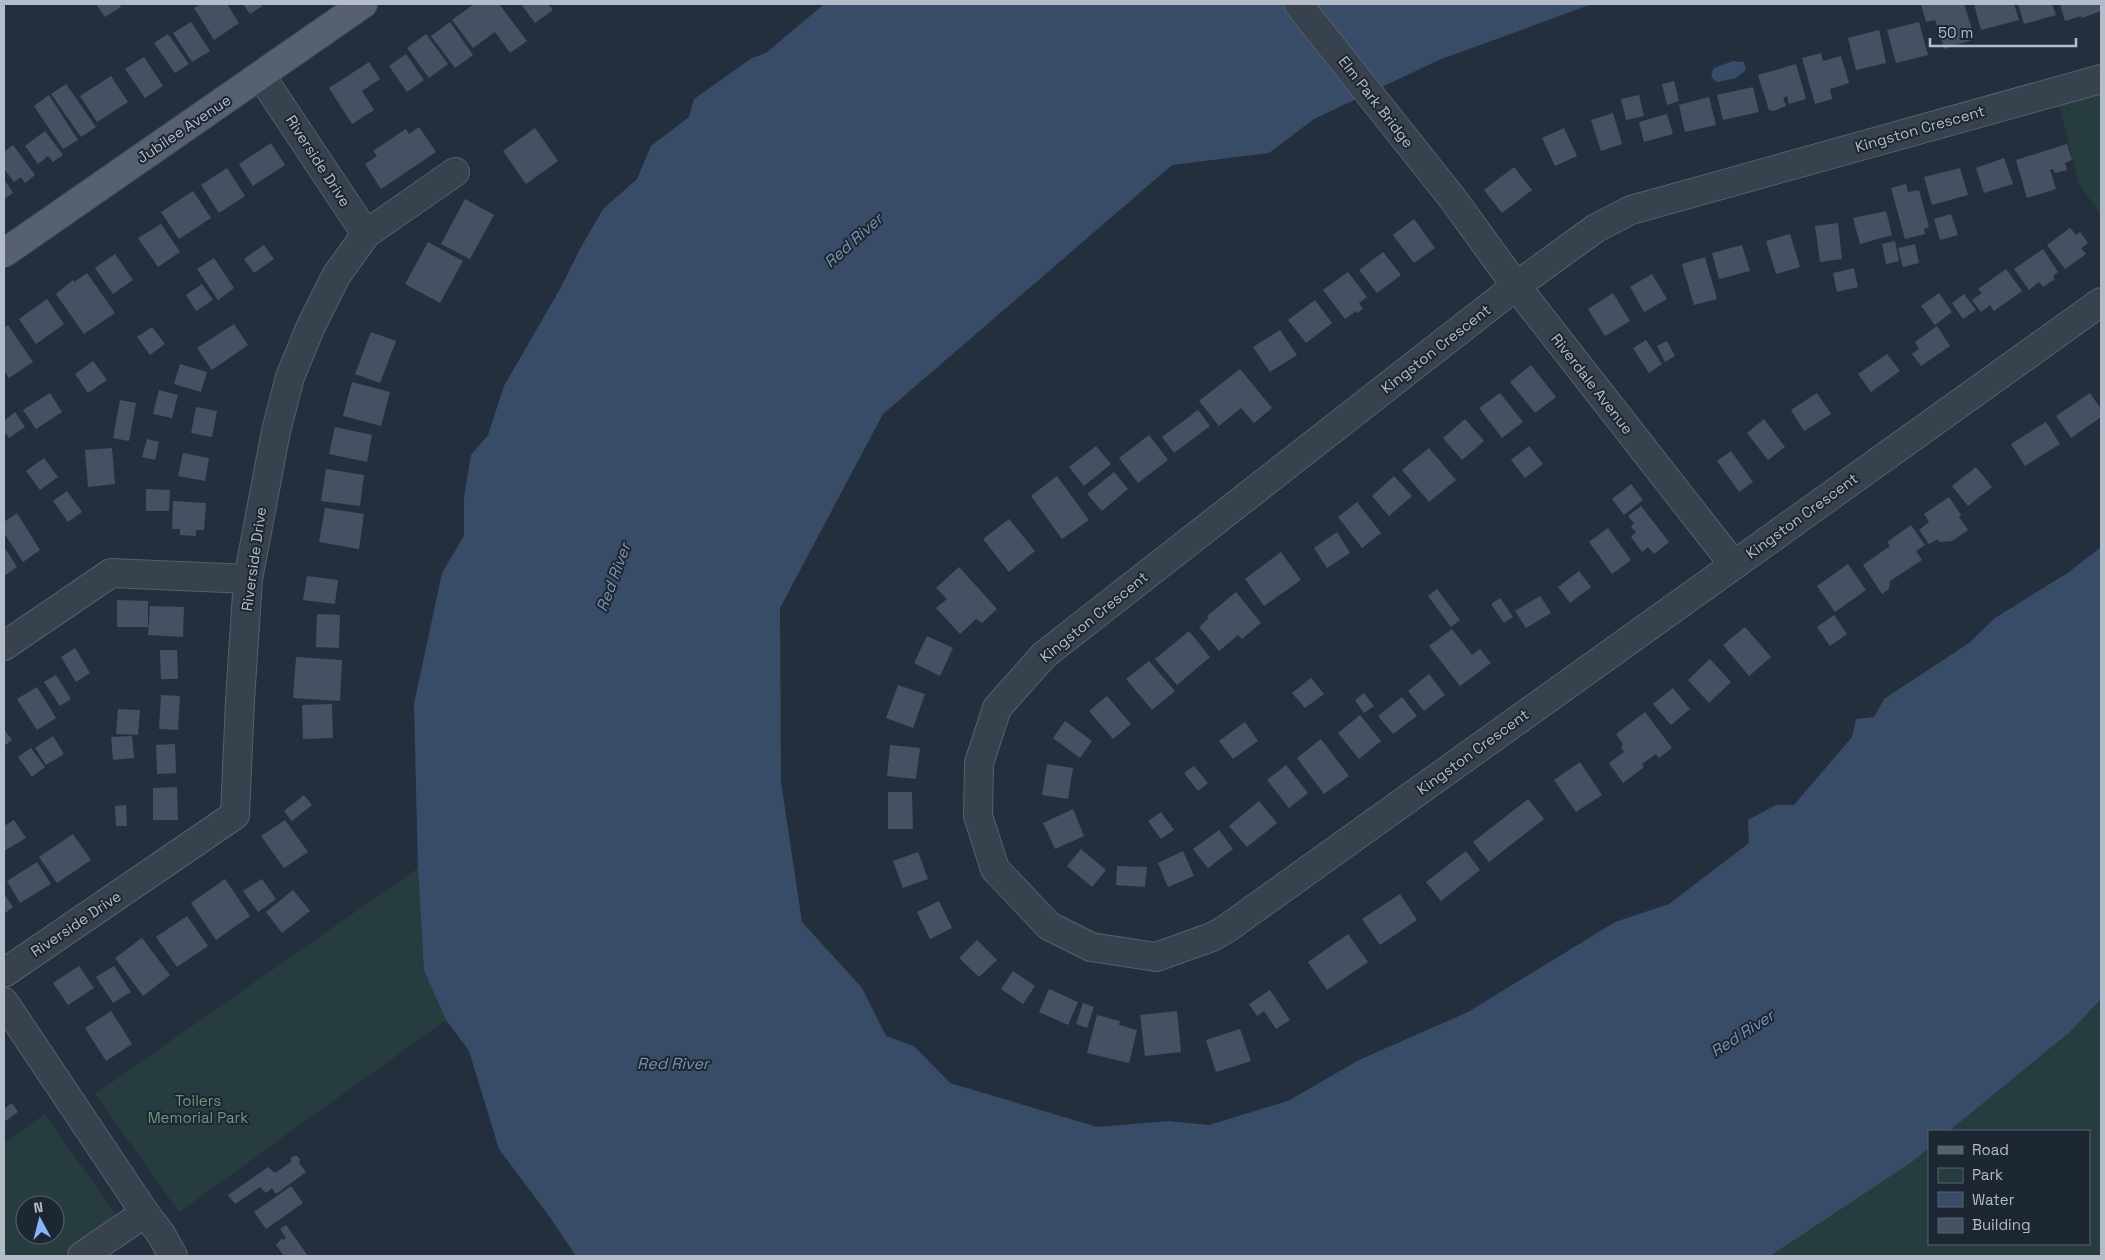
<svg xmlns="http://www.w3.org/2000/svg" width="2105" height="1260" viewBox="0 0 2105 1260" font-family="'Space Grotesk',sans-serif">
  <rect width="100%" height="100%" fill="#242f3e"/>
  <g fill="#263c3f" fill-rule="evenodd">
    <polygon points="2101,92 2101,216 2079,183 2059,104"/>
    <polygon points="418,868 424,972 446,1020 179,1212 95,1094"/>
    <polygon points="2101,999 2101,1256 1770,1256 1912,1162 1929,1148 1929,1244 2089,1244 2089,1131 1949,1131 2070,1032"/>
    <path d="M45,1114L117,1217L61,1256H4V1143ZM25,1205H55V1235H25Z"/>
  </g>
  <g fill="#394c67">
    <polygon points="824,4 1592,4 1439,60 1314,119 1269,153 1172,165 883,414 780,608 781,782 802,922 862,988 886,1036 914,1046 950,1083 1097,1127 1169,1121 1209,1125 1288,1101 1359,1060 1468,1012 1615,922 1669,904 1749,843 1748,820 1776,805 1794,805 1852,737 1856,719 1874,717 1884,699 1969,643 1995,618 2069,572 2101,547 2101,999 2070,1032 1949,1131 1929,1131 1929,1148 1912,1162 1770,1256 576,1256 549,1216 499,1149 469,1051 446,1020 424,971 418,868 414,704 442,573 464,536 464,497 471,455 488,435 504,386 560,289 580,249 603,209 637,179 651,146 689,117 694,99 752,58 766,53"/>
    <polygon points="1733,61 1744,62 1746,70 1736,78 1718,82 1714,80 1711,75 1714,68"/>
  </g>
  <g fill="#455162">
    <polygon points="96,4 119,4 121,7 105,17"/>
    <polygon points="201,4 227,4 239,23 214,40 194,8"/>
    <polygon points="243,4 261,4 262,6 250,14"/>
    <polygon points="474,4 499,4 527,41 510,53 495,32 473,48 452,20"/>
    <polygon points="521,4 548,4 553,10 535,23"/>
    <polygon points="1921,4 1964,4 1975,39 1944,49 1935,20 1926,22"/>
    <polygon points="1974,4 2014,4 2019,20 1981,30"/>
    <polygon points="2018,4 2052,4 2056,15 2024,24"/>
    <polygon points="2060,4 2101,4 2101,11 2082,18 2081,16 2065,21"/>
    <polygon points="191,22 210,51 192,62 173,33"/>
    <polygon points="450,22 473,55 455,68 431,36"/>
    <polygon points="1919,22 1928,55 1896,63 1887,30"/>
    <polygon points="1879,30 1886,63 1856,70 1848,38"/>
    <polygon points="168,34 189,64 175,73 154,43"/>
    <polygon points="426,34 448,64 429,78 407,48"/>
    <polygon points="1821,53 1823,61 1841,56 1849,83 1830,89 1832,99 1815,104 1802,58"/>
    <polygon points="406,54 424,80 407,92 389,66"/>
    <polygon points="144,57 163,86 145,98 125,69"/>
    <polygon points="369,62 380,79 362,91 374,110 352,124 329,88"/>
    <polygon points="1796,64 1806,99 1789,104 1787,96 1783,98 1786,106 1774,111 1769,110 1758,75"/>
    <polygon points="111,76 128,102 97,122 80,96"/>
    <polygon points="1674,81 1679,101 1667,105 1662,84"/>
    <polygon points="66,84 96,127 81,137 51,94"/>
    <polygon points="1753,87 1759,112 1723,120 1717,95"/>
    <polygon points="49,95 78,140 63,149 34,106"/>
    <polygon points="1639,95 1644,116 1626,120 1621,99"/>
    <polygon points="1709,97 1716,125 1685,132 1679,105"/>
    <polygon points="1613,113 1622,144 1601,151 1591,120"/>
    <polygon points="1667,114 1673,134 1644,142 1639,122"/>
    <polygon points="419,127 436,152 381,189 365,164 377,156 373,151 406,129 409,134"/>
    <polygon points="535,128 558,161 526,184 503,151"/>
    <polygon points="1564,128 1577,156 1555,166 1542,138"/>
    <polygon points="45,131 63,155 53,162 48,156 38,164 25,146"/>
    <polygon points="271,143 285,165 253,186 239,164"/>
    <polygon points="2067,144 2072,160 2065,163 2067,170 2055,173 2053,169 2050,170 2056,189 2027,198 2016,160"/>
    <polygon points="13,145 35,175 25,183 21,177 14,182 4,169 4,152"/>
    <polygon points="2004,158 2013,184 1984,193 1976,168"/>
    <polygon points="1514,167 1532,190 1502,213 1484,190"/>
    <polygon points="227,168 245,196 219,213 201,185"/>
    <polygon points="1960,168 1968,195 1932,205 1924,177"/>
    <polygon points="4,179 13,193 4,199"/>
    <polygon points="1906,184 1908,192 1919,190 1929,227 1924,229 1925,234 1905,239 1891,188"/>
    <polygon points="193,191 211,218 179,239 161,212"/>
    <polygon points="465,199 494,215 470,259 441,244"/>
    <polygon points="1886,211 1892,235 1860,244 1853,218"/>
    <polygon points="1951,214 1958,235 1940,240 1934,219"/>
    <polygon points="1414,219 1435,248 1414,263 1393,235"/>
    <polygon points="1838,223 1842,259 1820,262 1815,226"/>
    <polygon points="161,224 180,252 158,267 138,238"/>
    <polygon points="2070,228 2076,235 2080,232 2088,243 2081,248 2086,254 2065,269 2047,245"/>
    <polygon points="1790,234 1800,267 1776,274 1766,241"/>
    <polygon points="1895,241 1899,261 1886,264 1882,244"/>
    <polygon points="428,242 463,261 440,303 405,284"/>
    <polygon points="1915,244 1919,263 1903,267 1898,248"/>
    <polygon points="264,245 274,259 254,273 244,259"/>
    <polygon points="1742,245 1750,271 1719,279 1712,253"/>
    <polygon points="2043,249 2058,272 2053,276 2055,279 2043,287 2039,282 2029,290 2014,269"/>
    <polygon points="1383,252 1401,275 1377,293 1359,270"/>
    <polygon points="115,254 133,280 113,294 95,268"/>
    <polygon points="1705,257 1717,299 1694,305 1682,264"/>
    <polygon points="214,258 234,288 218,300 197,269"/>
    <polygon points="1854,268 1858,287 1837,292 1833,273"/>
    <polygon points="2006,269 2022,291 1994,311 1990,305 1981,312 1972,300 1982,293 1978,289"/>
    <polygon points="1348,272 1367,297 1359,303 1363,309 1357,313 1356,311 1345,319 1323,290"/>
    <polygon points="87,273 115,313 84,334 56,294 73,280 74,282"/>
    <polygon points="1652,274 1667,299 1644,312 1630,287"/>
    <polygon points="202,284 213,300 196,311 186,295"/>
    <polygon points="1613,293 1630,321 1605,336 1588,309"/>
    <polygon points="1939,293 1952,312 1935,325 1921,306"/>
    <polygon points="1964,294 1976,310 1963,319 1952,303"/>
    <polygon points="47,299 64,324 36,344 19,319"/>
    <polygon points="1315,300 1332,323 1306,343 1288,320"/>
    <polygon points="234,324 248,345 212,370 197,348"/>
    <polygon points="8,325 33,362 9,378 4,370 4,328"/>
    <polygon points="1937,326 1950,346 1921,366 1912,354 1919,349 1915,342"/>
    <polygon points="152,327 165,344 150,355 137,337"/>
    <polygon points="1280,330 1297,355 1270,372 1253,347"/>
    <polygon points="371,332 396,341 380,383 355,374"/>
    <polygon points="1646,340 1662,364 1649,373 1633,348"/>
    <polygon points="1667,341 1675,356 1665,362 1657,346"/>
    <polygon points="1887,354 1900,371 1871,392 1858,374"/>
    <polygon points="93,361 107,380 88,393 75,374"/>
    <polygon points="180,364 207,372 201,392 174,384"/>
    <polygon points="1531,365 1556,397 1535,413 1510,382"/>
    <polygon points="1240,369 1272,408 1254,423 1241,408 1219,426 1199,401"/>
    <polygon points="352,382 390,392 381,426 343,416"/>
    <polygon points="159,390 178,395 172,418 153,414"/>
    <polygon points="50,393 62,412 36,429 23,410"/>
    <polygon points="1500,393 1523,422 1502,438 1479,408"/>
    <polygon points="1817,393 1831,414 1804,431 1791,410"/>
    <polygon points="2090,393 2101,409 2101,417 2071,438 2056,416"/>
    <polygon points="120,400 136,403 129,441 113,438"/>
    <polygon points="196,407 217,411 212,437 191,433"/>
    <polygon points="1198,410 1210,426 1174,453 1162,437"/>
    <polygon points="15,412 25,427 9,438 4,431 4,421"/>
    <polygon points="1465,419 1484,441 1462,460 1443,438"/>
    <polygon points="1764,419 1785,447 1768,460 1747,433"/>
    <polygon points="2046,422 2060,444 2025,466 2011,444"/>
    <polygon points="335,427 372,435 367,462 329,454"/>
    <polygon points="1149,435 1168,460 1138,483 1119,458"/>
    <polygon points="147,439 159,442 155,460 142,457"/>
    <polygon points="1096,446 1111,464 1084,486 1069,467"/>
    <polygon points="1529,446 1543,464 1525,478 1511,460"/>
    <polygon points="112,448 115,484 88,487 85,450"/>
    <polygon points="1429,448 1456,480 1429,502 1402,470"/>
    <polygon points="1731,451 1753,482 1739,492 1717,461"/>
    <polygon points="183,453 209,458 205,481 178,476"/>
    <polygon points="44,458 58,477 40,490 26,471"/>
    <polygon points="1976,467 1992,487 1968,506 1952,486"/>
    <polygon points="326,469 364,475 360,506 321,501"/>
    <polygon points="1114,472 1128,489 1102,511 1087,494"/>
    <polygon points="1057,476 1089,520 1062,539 1031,496"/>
    <polygon points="1394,476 1412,496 1389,516 1372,496"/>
    <polygon points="1631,484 1643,500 1624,515 1612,499"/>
    <polygon points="146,489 170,490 169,511 146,511"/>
    <polygon points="67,491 82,512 68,522 53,501"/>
    <polygon points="1949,497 1961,515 1959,517 1968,530 1952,541 1939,542 1938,539 1929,544 1919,530 1929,522 1924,514"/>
    <polygon points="173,501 206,503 204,530 196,530 196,536 180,535 180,529 172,529"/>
    <polygon points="1357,502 1381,533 1362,548 1338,517"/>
    <polygon points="1641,506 1669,542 1654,554 1648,547 1642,552 1631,537 1636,532 1631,527 1634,523 1628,516"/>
    <polygon points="325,508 364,514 359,549 319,542"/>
    <polygon points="17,513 40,550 23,562 4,533 4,522"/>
    <polygon points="1009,519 1035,551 1009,572 983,539"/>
    <polygon points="1911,525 1925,545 1916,551 1922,560 1890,581 1889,589 1882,594 1863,565 1890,546 1887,542"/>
    <polygon points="1608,528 1631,560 1612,574 1589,542"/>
    <polygon points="1337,532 1350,553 1327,568 1314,548"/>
    <polygon points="4,547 17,567 4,576"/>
    <polygon points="1281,552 1301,580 1264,606 1245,579"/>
    <polygon points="1848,564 1866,590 1835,612 1817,586"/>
    <polygon points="959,567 997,609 982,623 976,619 960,634 936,608 947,599 936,588"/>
    <polygon points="1579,571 1591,587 1570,603 1558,587"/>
    <polygon points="307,576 338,580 335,604 303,600"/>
    <polygon points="1437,589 1460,620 1451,627 1428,596"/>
    <polygon points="1236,592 1261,623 1242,639 1238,635 1219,651 1199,627 1209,618 1207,616"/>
    <polygon points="1540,596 1551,613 1526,628 1515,611"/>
    <polygon points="1500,598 1513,617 1504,623 1491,604"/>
    <polygon points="117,600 148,601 148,627 117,627"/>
    <polygon points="150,606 184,607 183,637 148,635"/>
    <polygon points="317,614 340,615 339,648 316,647"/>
    <polygon points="1834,615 1847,634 1830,646 1817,627"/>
    <polygon points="1745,627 1771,657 1749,676 1723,645"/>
    <polygon points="1452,629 1472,655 1480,649 1491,663 1460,686 1429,646"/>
    <polygon points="1189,631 1210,657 1177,685 1155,659"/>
    <polygon points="927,636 953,648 940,676 914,663"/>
    <polygon points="75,648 90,673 76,682 61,657"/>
    <polygon points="160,650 177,650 178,679 161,679"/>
    <polygon points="296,657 342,660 340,701 293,698"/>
    <polygon points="1710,659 1731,682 1709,703 1688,680"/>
    <polygon points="1149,661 1175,691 1152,710 1126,679"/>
    <polygon points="1429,674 1445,695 1424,711 1408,691"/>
    <polygon points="56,675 71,699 60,706 44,682"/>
    <polygon points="1311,678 1324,694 1305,708 1292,693"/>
    <polygon points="898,685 925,694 913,728 886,718"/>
    <polygon points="37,687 56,718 37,730 17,699"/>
    <polygon points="1673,688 1690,709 1671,725 1653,704"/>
    <polygon points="1364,693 1374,706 1364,713 1355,700"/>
    <polygon points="161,695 180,696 178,730 159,729"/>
    <polygon points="1107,696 1131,724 1113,739 1089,711"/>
    <polygon points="1402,697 1417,716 1393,734 1378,716"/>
    <polygon points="332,704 333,738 303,739 302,705"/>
    <polygon points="118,709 140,710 138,735 116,734"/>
    <polygon points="1645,712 1672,748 1659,758 1656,754 1642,764 1644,767 1623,783 1609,763 1624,752 1621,747 1623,744 1616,734"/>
    <polygon points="1360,715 1381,741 1359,759 1338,733"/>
    <polygon points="1065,721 1092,741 1080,758 1053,738"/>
    <polygon points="1245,722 1258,741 1233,759 1219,741"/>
    <polygon points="4,729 12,740 4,746"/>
    <polygon points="53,736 64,754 46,765 35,748"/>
    <polygon points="132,736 134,758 113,760 111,737"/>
    <polygon points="1321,739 1349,776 1324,794 1297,758"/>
    <polygon points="175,744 176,773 157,774 156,745"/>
    <polygon points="890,745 920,748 916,779 887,776"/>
    <polygon points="31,748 45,767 32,777 18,757"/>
    <polygon points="1580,762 1602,795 1576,812 1554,780"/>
    <polygon points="1047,764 1073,768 1068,799 1042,795"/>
    <polygon points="1286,765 1308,793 1289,808 1267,780"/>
    <polygon points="1194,766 1208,783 1198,791 1184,773"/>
    <polygon points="177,787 178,820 153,820 153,788"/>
    <polygon points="888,792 912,792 913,829 888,829"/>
    <polygon points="304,795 312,805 292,821 284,811"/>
    <polygon points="1528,799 1544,819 1489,862 1473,842"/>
    <polygon points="1259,801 1277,823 1247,847 1229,826"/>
    <polygon points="126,805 127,826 116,826 115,806"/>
    <polygon points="1073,809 1084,836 1055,849 1043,823"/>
    <polygon points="1161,812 1174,830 1161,839 1148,821"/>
    <polygon points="14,820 26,838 4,851 4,826"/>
    <polygon points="285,820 308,852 284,868 261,836"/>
    <polygon points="1219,830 1233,849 1208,868 1193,849"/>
    <polygon points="73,834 91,860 57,883 39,857"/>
    <polygon points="1081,849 1106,870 1092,887 1067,866"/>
    <polygon points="1183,851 1194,876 1168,887 1158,863"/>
    <polygon points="1466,851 1480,870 1441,901 1426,882"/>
    <polygon points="918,852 928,879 903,888 893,861"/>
    <polygon points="37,862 51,884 20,903 7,881"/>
    <polygon points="1117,866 1147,867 1145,887 1116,885"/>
    <polygon points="225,879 250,916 216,940 191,903"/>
    <polygon points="262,879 276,899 258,912 243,891"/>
    <polygon points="293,890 310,911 282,933 266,912"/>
    <polygon points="4,894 13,907 4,914"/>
    <polygon points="1400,894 1417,920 1380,945 1362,919"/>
    <polygon points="939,901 952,928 930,939 917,912"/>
    <polygon points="187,916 208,946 177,967 156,937"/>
    <polygon points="1348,934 1368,962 1327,990 1308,962"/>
    <polygon points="142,938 170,975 143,996 115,958"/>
    <polygon points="977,940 997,960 979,977 959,958"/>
    <polygon points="79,966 94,988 68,1005 53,983"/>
    <polygon points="114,966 131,992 113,1003 96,977"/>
    <polygon points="1013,971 1035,986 1023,1004 1001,989"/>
    <polygon points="1049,989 1078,1002 1068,1025 1039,1012"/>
    <polygon points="1270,990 1290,1020 1276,1029 1264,1011 1257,1016 1249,1004"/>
    <polygon points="1083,1003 1094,1007 1087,1028 1076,1024"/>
    <polygon points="111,1011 132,1044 106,1061 85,1028"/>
    <polygon points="1177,1011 1181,1052 1145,1056 1140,1015"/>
    <polygon points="1097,1015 1120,1021 1119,1025 1137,1030 1129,1063 1087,1053"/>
    <polygon points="1240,1029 1251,1061 1216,1072 1206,1040"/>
    <polygon points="12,1103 18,1112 4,1122 4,1109"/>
    <polygon points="294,1156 297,1156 300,1159 299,1163 306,1172 276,1194 272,1188 266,1193 260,1187 235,1204 228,1195 268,1167 275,1173 291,1162 291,1158"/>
    <polygon points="291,1186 303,1203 266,1229 254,1212"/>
    <polygon points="286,1225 308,1256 284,1256 276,1245 282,1238 283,1240 286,1238 280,1229"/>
  </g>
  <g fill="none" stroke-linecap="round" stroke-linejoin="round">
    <g stroke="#565f6c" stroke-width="30">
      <g id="minor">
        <polyline points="1298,4 1453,199 1516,286 1734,565"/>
        <polyline points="261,76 366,234"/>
        <polyline points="2101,79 1631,210 1596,228 1516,286 1044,655 997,708 979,763 978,816 995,869 1049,926 1091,947 1156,957 1212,937 1226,929 2101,302"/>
        <polyline points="4,646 111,573 248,579"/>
        <polyline points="4,973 235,815 240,700 248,579 276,431 290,377 311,326 336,276 366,234 455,172"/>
        <polyline points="4,1002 145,1213 161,1234 173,1256"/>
        <polyline points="82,1256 145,1213"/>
      </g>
    </g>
    <g stroke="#414a57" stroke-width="30">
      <polyline id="major" points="4,253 363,4"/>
    </g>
    <use href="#minor" stroke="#38414e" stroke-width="28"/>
    <use href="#major" stroke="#56606e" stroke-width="28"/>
  </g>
  <g text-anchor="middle" stroke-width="4" stroke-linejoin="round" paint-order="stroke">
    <g font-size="15" fill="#b4bcc9" stroke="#1d2633">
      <text transform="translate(1376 102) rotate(52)" y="5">Elm Park Bridge</text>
      <text transform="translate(184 129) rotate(-34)" y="5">Jubilee Avenue</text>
      <text transform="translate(1920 129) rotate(-16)" y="5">Kingston Crescent</text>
      <text transform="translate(318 161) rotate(57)" y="5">Riverside Drive</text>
      <text transform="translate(1436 349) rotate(-38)" y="5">Kingston Crescent</text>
      <text transform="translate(1592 384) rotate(52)" y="5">Riverdale Avenue</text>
      <text transform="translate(1802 516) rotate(-36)" y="5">Kingston Crescent</text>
      <text transform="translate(254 559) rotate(-82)" y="5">Riverside Drive</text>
      <text transform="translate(1094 617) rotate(-39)" y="5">Kingston Crescent</text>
      <text transform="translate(1473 752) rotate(-36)" y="5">Kingston Crescent</text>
      <text transform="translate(76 924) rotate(-34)" y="5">Riverside Drive</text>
    </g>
    <g font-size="15" fill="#6b9a76" stroke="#1d2633">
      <text x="198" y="1106">Toilers<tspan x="198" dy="17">Memorial Park</tspan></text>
    </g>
    <g font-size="16" font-style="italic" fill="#7c92b1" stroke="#1d2633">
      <text transform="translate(853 240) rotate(-42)" y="6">Red River</text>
      <text transform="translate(613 577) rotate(-70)" y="6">Red River</text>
      <text transform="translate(1742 1033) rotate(-33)" y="6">Red River</text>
      <text x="673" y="1069">Red River</text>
    </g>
  </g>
  <rect width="2105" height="1260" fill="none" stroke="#b4bcc9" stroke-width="10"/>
  <rect x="1928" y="1130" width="162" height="115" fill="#1d2633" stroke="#59626f"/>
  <rect x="1938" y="1146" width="25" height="8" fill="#56606e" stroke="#59626f"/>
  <text x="1972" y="1155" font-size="15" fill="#b4bcc9">Road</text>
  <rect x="1938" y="1168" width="25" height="15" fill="#263c3f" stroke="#59626f"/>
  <text x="1972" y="1180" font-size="15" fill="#b4bcc9">Park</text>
  <rect x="1938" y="1192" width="25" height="15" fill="#394c67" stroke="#59626f"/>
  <text x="1972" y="1205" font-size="15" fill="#b4bcc9">Water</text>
  <rect x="1938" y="1218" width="25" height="15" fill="#455162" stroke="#59626f"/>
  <text x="1972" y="1230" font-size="15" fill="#b4bcc9">Building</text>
  <g transform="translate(40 1220) rotate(353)"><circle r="24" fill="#1d2633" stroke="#59626f"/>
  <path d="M0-4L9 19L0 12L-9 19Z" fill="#8ab4f8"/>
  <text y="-8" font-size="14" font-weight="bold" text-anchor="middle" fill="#b4bcc9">N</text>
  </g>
  <path d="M1930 38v8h146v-8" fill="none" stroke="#b4bcc9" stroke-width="2.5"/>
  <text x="1938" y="38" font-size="15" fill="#b4bcc9" stroke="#1d2633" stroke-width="4" paint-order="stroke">50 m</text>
</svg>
